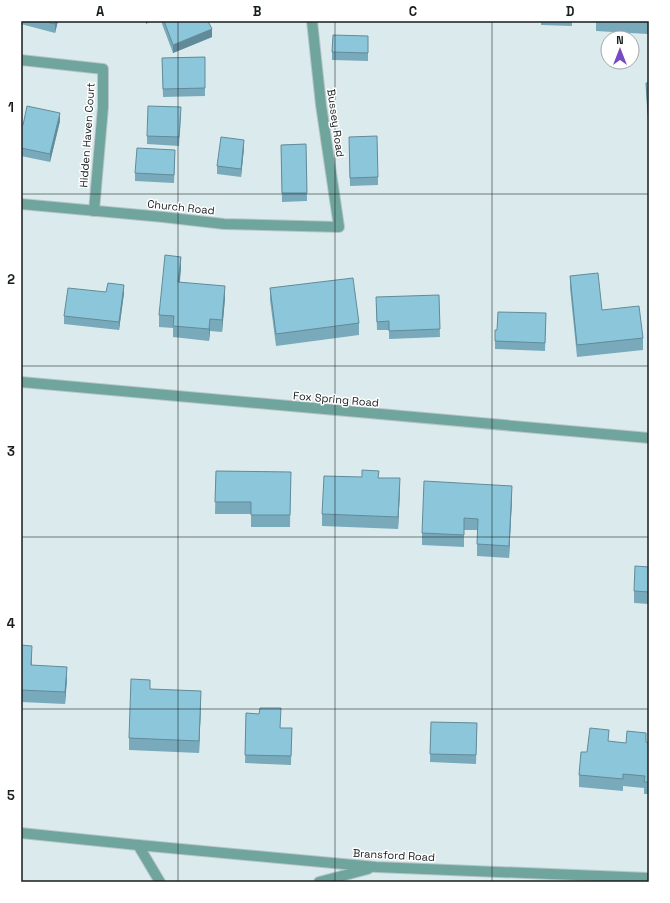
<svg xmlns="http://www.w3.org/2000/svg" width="670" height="903" viewBox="0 0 670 903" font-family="'Space Grotesk',sans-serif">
  <rect width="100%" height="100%" fill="#dbebed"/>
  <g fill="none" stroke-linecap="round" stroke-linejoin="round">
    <g stroke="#b8c6c8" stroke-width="12">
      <g id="minor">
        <polyline points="21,60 103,69 103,107 94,211"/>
        <polyline points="21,204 163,217 224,224 339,227 321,105 312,21"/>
        <polyline points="21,382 649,438"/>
        <polyline points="21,833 138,845 160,882"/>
        <polyline points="138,845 376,867 649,878"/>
        <polyline points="319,882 368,869"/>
      </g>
    </g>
    <use href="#minor" stroke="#70a59e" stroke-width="10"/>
  </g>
  <g fill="#78aabc">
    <polygon points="21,21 58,21 55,33 21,24"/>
    <polygon points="162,21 208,21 212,37 173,53 162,24"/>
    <polygon points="541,21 572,21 572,26 541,25"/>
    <polygon points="596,21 648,21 648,34 596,31"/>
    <polygon points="368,36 368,61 332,60 332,52"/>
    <polygon points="205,57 205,96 163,97 162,58"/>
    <polygon points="646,83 649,83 649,123 648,123"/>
    <polygon points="181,116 179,146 147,144 147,136"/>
    <polygon points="60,121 50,162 21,156 21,125 23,125"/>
    <polygon points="306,144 307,201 282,202 281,145"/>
    <polygon points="349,145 378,177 378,185 350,186"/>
    <polygon points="244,148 241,177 217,174 217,166"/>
    <polygon points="175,158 174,183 135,181 135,173"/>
    <polygon points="181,268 180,282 225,298 222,332 210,331 209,341 173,337 173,328 159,327 159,315"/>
    <polygon points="570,276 602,310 643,338 643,350 577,357 570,288"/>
    <polygon points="270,288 359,323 359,335 276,346 270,300"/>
    <polygon points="106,292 124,293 119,330 64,324 64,316"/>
    <polygon points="439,295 440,337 389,339 389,330 377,330 376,305"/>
    <polygon points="546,313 545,351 495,349 495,330 497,330"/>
    <polygon points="216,471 291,472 290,527 251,527 251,514 215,514"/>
    <polygon points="379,478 400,490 398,529 322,526 322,514"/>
    <polygon points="512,498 509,558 477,556 477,530 464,530 464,547 422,545 422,533"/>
    <polygon points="649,567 649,604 634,603 634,591"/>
    <polygon points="21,645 32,658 32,665 67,679 65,704 21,702"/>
    <polygon points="150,689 201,703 199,753 129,750 129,738"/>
    <polygon points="246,713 281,728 292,728 291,765 245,763"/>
    <polygon points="431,722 477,723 476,764 430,762"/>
    <polygon points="609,742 626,743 649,743 649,794 644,794 644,788 623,786 623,791 579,787 579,775 587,752"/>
  </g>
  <g fill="#628b99">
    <polygon points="56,21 58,21 55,33 55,24"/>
    <polygon points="146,21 151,21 146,24"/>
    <polygon points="212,29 212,37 173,53 173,45"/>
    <polygon points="60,113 60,121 50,162 50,154"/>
    <polygon points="244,140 244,148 241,177 241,169"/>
    <polygon points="181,257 181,268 178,293 178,282"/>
    <polygon points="124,285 124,293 119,330 119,322"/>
    <polygon points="225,286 225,298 222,332 222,320"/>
    <polygon points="210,319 210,331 209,341 209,329"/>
    <polygon points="400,478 400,490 398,529 398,517"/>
    <polygon points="512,486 512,498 509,558 509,546"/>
    <polygon points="67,667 67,679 65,704 65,692"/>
    <polygon points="201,691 201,703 199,753 199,741"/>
  </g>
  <g fill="#8cc6db" stroke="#628b99">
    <polygon points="43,21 56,21 55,24"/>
    <polygon points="164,21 208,21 212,29 173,45"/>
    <polygon points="632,21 648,21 648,22"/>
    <polygon points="333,35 368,36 368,53 332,52"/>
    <polygon points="205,57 205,88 163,89 162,58"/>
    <polygon points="646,83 649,83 649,114 648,114"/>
    <polygon points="27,106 60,113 50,154 21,148 21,125 23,125"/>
    <polygon points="148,106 181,107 179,137 147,136"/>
    <polygon points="377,136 378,177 350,178 349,137"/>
    <polygon points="221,137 244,140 241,169 217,166"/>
    <polygon points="306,144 307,193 282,193 281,145"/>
    <polygon points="137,148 175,150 174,175 135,173"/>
    <polygon points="165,255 181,257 178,282 225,286 222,320 210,319 209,329 173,326 174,316 159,315"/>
    <polygon points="598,273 602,310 639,306 643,338 577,345 570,276"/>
    <polygon points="353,278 359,323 276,334 270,288"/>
    <polygon points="108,283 124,285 119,322 64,316 68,288 106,292"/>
    <polygon points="439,295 440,329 389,331 389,321 377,322 376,297"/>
    <polygon points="498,312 546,313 545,343 495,341 495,330 497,330"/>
    <polygon points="362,470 379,471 378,478 400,478 398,517 322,514 324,476 362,477"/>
    <polygon points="216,471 291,472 290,515 251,515 251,502 215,502"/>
    <polygon points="424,481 512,486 509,546 477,544 478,519 464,518 464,535 422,533"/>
    <polygon points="635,566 649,567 649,592 634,591"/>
    <polygon points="21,645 32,646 31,665 67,667 65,692 21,690"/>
    <polygon points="131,679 150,680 150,689 201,691 199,741 129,738"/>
    <polygon points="260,708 281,708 280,728 292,728 291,756 245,755 246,713 259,714"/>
    <polygon points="431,722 477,723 476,755 430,754"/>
    <polygon points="590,728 609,730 608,741 626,743 627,731 646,733 646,742 649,743 649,782 644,782 645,776 623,774 623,779 579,775 581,752 587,752"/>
  </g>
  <path fill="none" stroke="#181d1e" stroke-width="1" stroke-opacity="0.55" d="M178,21V882M335,21V882M492,21V882M21,194H649M21,366H649M21,537H649M21,709H649"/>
  <g text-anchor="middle" stroke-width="3" stroke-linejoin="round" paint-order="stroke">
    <g font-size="11" fill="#181d1e" stroke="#fff">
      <text transform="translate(336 123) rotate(82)" y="4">Bussey Road</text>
      <text transform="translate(87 135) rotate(-86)" y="4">Hidden Haven Court</text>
      <text transform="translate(181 207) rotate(6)" y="4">Church Road</text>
      <text transform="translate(336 399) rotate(5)" y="4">Fox Spring Road</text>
      <text transform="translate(394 855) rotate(3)" y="4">Bransford Road</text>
    </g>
  </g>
  <rect width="670" height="903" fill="none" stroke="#ffffff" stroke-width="44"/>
  <g transform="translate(620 50)"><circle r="19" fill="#ffffff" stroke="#a3a5a5"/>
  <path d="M0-3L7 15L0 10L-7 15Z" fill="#7749c2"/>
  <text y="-6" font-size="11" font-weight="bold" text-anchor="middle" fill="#181d1e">N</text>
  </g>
  <rect x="22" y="22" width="626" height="859" fill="none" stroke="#181d1e" stroke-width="1.5"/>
  <g font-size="13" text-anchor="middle" font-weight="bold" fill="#181d1e">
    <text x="100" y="16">A</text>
    <text x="257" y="16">B</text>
    <text x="413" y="16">C</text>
    <text x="570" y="16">D</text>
    <text x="11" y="112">1</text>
    <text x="11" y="284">2</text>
    <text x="11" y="456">3</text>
    <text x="11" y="628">4</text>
    <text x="11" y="800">5</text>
  </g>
</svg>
